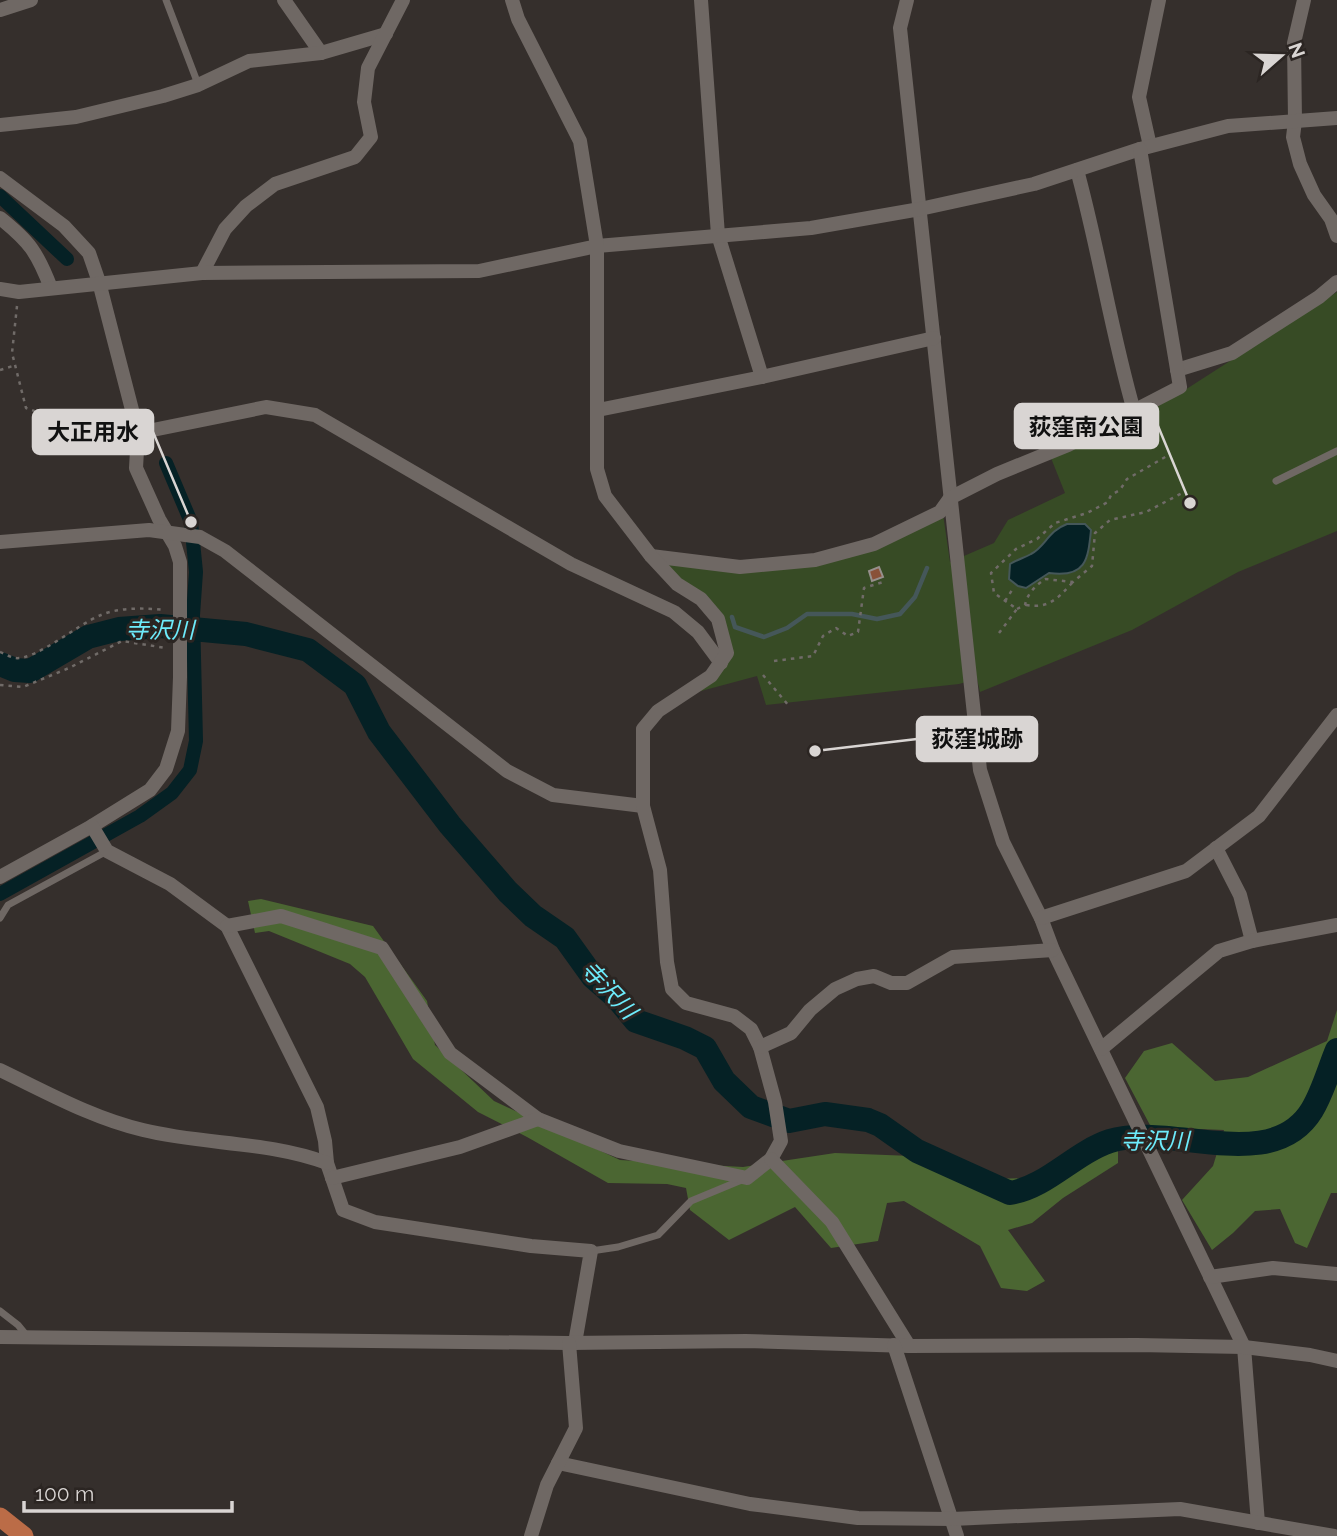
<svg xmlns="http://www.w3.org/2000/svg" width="1337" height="1536" viewBox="0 0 1337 1536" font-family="Raleway,'Noto Sans JP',sans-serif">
  <rect width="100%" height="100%" fill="#352f2c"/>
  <polygon fill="#374b25" points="1337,292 1337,531 1238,572 1132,630 980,692 977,679 959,684 766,705 757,676 690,694 732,655 721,612 680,581 668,565 820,565 943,514 950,562 994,543 1008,520 1065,493 1051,458 1188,388"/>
  <g fill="#4b6632">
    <polygon points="261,899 373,926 427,1001 435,1045 494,1101 620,1160 743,1167 835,1153 912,1156 990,1179 1033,1178 1076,1152 1118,1148 1118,1163 1063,1198 1032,1223 1008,1230 1045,1281 1027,1291 1001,1288 980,1246 904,1201 887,1203 878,1241 831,1248 795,1207 729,1240 690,1210 686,1188 667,1184 608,1183 527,1137 478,1112 413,1059 365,977 350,964 269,931 255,933 248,901"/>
    <polygon points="1337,1010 1337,1193 1331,1193 1307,1248 1295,1243 1280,1209 1255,1211 1233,1233 1212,1250 1182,1200 1213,1166 1224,1130 1151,1127 1125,1078 1144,1051 1172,1043 1215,1081 1248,1077 1327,1041"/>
  </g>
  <path fill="#052125" stroke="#455759" stroke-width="2" d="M1067,524H1085L1091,530C1088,560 1086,578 1049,573L1026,588L1018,586L1009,579L1010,564C1018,559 1024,558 1031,554C1045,547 1048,531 1067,524Z"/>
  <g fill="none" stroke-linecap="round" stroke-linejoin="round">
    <polyline stroke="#455759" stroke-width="4.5" points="732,617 735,627 764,637 787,628 807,614 852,614 877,619 900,614 915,597 927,568"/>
    <g stroke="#052125" stroke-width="14">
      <polyline points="0,196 67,259"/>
      <polyline points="0,894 140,816 172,793 190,770 196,741 193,615 196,572 191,522 166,463"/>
    </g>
    <path stroke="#052125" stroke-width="24" d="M0,664L15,670L30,671L88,637L119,629L160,626L246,634L308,650L355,685L379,732L450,825L508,892L533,916L565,938L593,977L617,998L636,1021L685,1038L705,1048L724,1081L751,1107L789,1121L825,1114L868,1120L880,1125L917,1151L1010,1193C1047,1187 1074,1153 1110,1141C1170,1122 1272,1176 1312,1110C1323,1092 1329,1069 1337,1050"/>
  </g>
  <polygon fill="#895138" stroke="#978f8c" stroke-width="2" points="879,567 883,577 872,581 869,571"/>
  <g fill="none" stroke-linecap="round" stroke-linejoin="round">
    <g stroke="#706b68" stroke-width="2.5" stroke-dasharray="3.5 5" stroke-linecap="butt">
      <polyline points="17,306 12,353 26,408 54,418 120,416"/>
      <polyline points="0,370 16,365"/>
      <polyline points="1005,601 1014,587"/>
      <path d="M1026,605C1049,609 1058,598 1073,582"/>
      <path d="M1017,609L1025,605C1027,594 1036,585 1045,579L1073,582L1092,566L1095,533L1110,520L1146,512L1186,491"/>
      <polyline points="999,633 1017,609 994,593 991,573 1016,549 1037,539 1055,523 1087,513 1108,502 1111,495 1120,490 1127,479 1167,456"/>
      <path d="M0,652C5,654 10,657 15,658C35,661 78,624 101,615C120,607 145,608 165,610"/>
      <polyline points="774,661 813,656 823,636 836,628 848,636 858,632 864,588 883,582"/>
      <polyline points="763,675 789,706"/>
      <polyline points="0,685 23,687 69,668 122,641 166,648"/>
    </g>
    <g stroke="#6f6864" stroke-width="7">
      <polyline points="166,0 198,84"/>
      <polyline points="1276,481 1337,451"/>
      <polyline points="0,918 8,905 107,851"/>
      <polyline points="591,1251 618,1247 658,1235 691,1201 744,1179"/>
      <polyline points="0,1311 18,1325 27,1336"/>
    </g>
    <g stroke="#6f6864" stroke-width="14">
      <polyline points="284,0 321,53"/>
      <polyline points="701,0 718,235 762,377"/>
      <polyline points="907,0 900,28 980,770 1003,842 1041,918 1053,950 1244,1347 1258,1523"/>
      <polyline points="1304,0 1294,43 1295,121 1293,137 1300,164 1314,195 1331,219 1337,236"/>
      <polyline points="0,10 31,0"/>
      <polyline points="0,125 76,117 163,96 198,85 249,61 321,53 386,34"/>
      <polyline points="1150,146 1139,97 1159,0"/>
      <path d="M1077,170C1099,250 1111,331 1134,411"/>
      <polyline points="0,178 64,226 89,253 99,282 138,433 136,468 159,519 175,546 180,562 180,677 178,731 166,769 150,790 92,826 0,877"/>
      <path d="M0,218C30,242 37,252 51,288"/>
      <polyline points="202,273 225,229 246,206 275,184 355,157 371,137 364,102 368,68 403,0"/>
      <polyline points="0,289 19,292 202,273 479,271 597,246 811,228 920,209 1034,184 1140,149 1228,126 1337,118"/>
      <polyline points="1177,370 1232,353 1319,297 1337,282"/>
      <polyline points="598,410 762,377 934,338"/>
      <polyline points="138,433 266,407 315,415 571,564 674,612 698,632 721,663"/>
      <polyline points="0,542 149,530 200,537 225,551 507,771 553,795 643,806"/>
      <polyline points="651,556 740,567 815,560 874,544 940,512 950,498 997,474 1068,445 1180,387 1140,149"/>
      <polyline points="92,826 107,851 170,884 227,926 317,1107 325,1141 327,1163 343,1210 375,1222 531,1246 591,1251 575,1343"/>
      <polyline points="1216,848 1240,895 1252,941"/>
      <polyline points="1041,918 1186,871 1259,816 1337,715"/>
      <polyline points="227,926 281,916 382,948 450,1053 538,1119 619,1151 747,1178 771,1159 781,1141 775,1102 760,1047 751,1029 734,1016 686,1003 672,989 667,962 660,870 643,806 643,729 658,711 711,676 727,653 718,619 701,599 677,584 651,556 605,496 597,469 597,246 580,141 518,19 512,0"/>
      <polyline points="760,1047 791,1033 810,1010 835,989 857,979 874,976 891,983 907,983 953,957 1053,950"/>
      <polyline points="1101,1049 1219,951 1252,941 1337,925"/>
      <path d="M0,1070C46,1092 92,1118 143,1130C204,1145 268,1141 327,1163"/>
      <polyline points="771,1159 832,1222 909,1346"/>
      <polyline points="332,1178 460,1147 538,1119"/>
      <polyline points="1210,1277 1273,1268 1337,1274"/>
      <polyline points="0,1337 569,1343 746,1341 909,1346 1137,1345 1244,1347 1310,1355 1337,1361"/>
      <polyline points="894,1345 957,1536"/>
      <polyline points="558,1463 750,1504 858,1518 952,1519 1180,1509 1334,1536"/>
      <polyline points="531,1536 547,1485 576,1428 569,1343"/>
    </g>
    <polyline stroke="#bb6c47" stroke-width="19" points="0,1517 24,1536"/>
  </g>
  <g text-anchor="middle" stroke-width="6" stroke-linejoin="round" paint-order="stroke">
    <g font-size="23" font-style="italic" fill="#6decfc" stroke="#2b2522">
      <text x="160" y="638">寺沢川</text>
      <text transform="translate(609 990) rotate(47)" y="8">寺沢川</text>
      <text x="1155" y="1149">寺沢川</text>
    </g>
  </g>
  <path fill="none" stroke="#d9d5d3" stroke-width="2.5" d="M1190 503L1158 426M191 522L153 432M815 751L917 739"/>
  <g fill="#d9d5d3" stroke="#2b2522" stroke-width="2.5">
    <circle cx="1190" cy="503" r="7"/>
    <circle cx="191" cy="522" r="7"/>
    <circle cx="815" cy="751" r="7"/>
  </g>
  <g fill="#d9d5d3" stroke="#d9d5d3" stroke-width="2.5">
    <rect x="1015" y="404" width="143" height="44" rx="7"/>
    <rect x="33" y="410" width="120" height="44" rx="7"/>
    <rect x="917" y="717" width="120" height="44" rx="7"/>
  </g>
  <g font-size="23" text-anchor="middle" font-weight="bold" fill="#111">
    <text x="1086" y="435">荻窪南公園</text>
    <text x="93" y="440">大正用水</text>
    <text x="977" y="747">荻窪城跡</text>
  </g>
  <g transform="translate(1281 56) rotate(70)" stroke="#2b2522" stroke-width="5" paint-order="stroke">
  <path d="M0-5L12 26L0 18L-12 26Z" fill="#d9d5d3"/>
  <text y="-10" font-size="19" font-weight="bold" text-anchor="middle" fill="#d9d5d3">N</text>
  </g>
  <path d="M24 1501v10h208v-10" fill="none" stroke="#d9d5d3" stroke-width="3.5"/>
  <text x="35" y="1501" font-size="21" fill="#d9d5d3" stroke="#2b2522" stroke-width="5" paint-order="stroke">100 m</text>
</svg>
